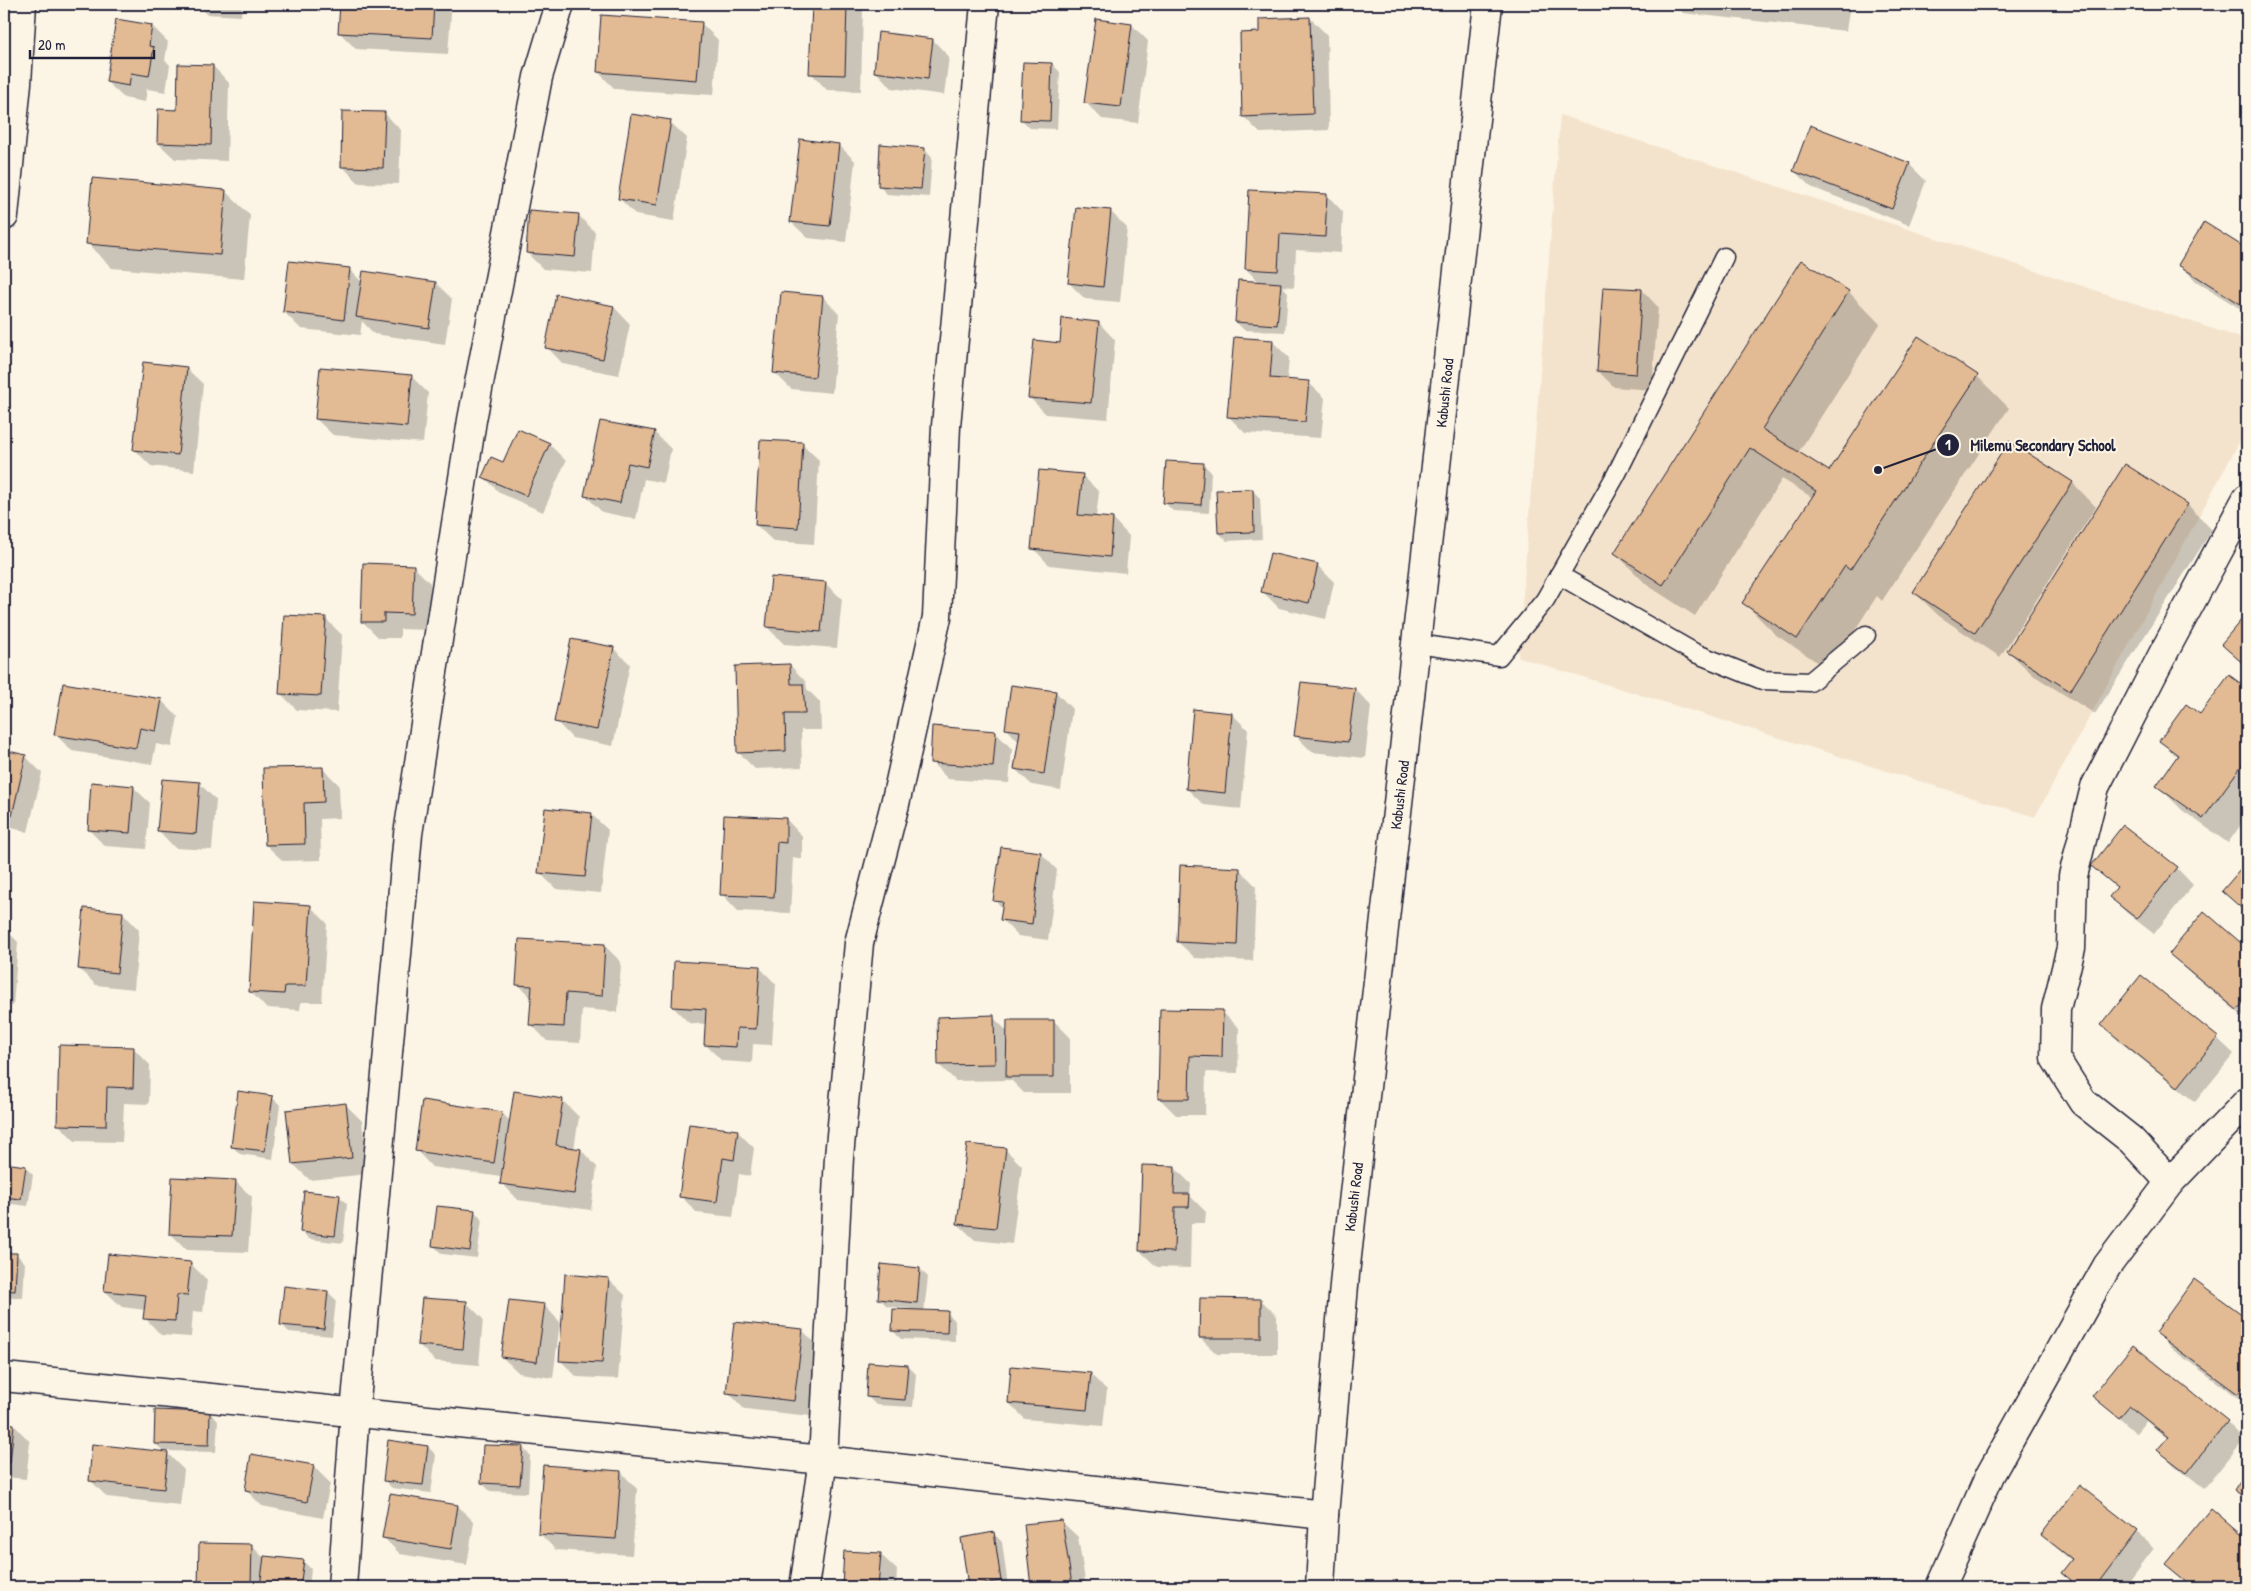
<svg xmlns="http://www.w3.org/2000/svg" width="2251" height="1591" viewBox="0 0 2251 1591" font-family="'Patrick Hand',sans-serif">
  <rect width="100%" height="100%" fill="#fcf5e5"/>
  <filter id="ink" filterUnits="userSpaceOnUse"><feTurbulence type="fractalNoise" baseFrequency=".02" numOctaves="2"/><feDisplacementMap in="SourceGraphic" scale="10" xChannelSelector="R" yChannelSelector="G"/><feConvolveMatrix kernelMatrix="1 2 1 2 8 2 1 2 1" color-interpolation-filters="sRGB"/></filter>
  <g filter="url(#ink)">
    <polygon fill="#f4e3cc" points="1560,115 2247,340 2247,428 2035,817 1518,657"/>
    <g fill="#0003">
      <polygon points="197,4 242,4 241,16 207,14"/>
      <polygon points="342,4 442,4 451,13 448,54 356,49 340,33"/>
      <polygon points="813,4 860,4 863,7 861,91 827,90 811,73"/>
      <polygon points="1043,4 1083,4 1083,7"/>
      <polygon points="1674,4 1850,4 1846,31 1683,13"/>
      <polygon points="1310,18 1327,35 1329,130 1260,133 1243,116 1260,33"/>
      <polygon points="701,23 718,40 714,95 615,89 598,72"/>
      <polygon points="1132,25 1148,41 1138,123 1102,119 1085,102"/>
      <polygon points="152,26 168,42 165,60 170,65 166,92 147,89 145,102 124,98 107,82"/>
      <polygon points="933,40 949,57 944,95 892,88 875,71"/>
      <polygon points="1052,64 1060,72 1057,129 1030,128 1022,120"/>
      <polygon points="213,66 229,83 227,161 175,159 158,143"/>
      <polygon points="384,113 401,130 399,184 359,183 342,166"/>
      <polygon points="670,122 687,138 674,221 636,215 619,198"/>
      <polygon points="1811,127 1909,164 1926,181 1909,225 1811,187 1794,171"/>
      <polygon points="839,145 855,161 846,242 808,238 791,222"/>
      <polygon points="924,149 932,157 929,197 887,194 879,186"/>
      <polygon points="225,191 250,215 244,279 112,268 88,244"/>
      <polygon points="1250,192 1327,195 1343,212 1341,253 1296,250 1294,287 1282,286 1288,292 1285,332 1244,330 1236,322 1260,283 1246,269"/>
      <polygon points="1110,211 1127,228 1120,302 1085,299 1069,283"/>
      <polygon points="578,215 595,232 592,273 543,269 527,253"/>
      <polygon points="2205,224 2247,251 2247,313 2196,281 2180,265"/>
      <polygon points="1802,262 1849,292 1880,324 1798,453 1829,473 1977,376 2009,408 1882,601 1877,596 1829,670 1776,635 1744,603 1813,498 1782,479 1695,616 1647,585 1615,553"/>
      <polygon points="349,269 363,283 436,283 452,299 445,344 374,334 362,321 360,335 301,329 284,312"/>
      <polygon points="1642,290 1658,307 1652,390 1614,387 1598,371"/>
      <polygon points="823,297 839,314 832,393 791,389 775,373"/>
      <polygon points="614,307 630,324 619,375 563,364 547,347"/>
      <polygon points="1099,323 1115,340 1108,419 1046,414 1030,398 1061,344"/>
      <polygon points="1272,341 1289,358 1287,380 1308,382 1325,398 1321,438 1245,433 1229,417"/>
      <polygon points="186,368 203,384 194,471 151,466 134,449"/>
      <polygon points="411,376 428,393 423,443 333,435 316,419"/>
      <polygon points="654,432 671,449 664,483 644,479 636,519 602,512 586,496"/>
      <polygon points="549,444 566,461 543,512 500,493 484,477 504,463"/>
      <polygon points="802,444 819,460 814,544 773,541 756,525"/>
      <polygon points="1203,464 1211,472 1209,513 1173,511 1165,503"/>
      <polygon points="2126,466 2188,505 2212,530 2095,714 2033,675 2008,651"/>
      <polygon points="1082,475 1099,492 1096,518 1113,519 1129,536 1126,573 1049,565 1033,548"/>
      <polygon points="2072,482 2096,507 2000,657 1939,616 1914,592"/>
      <polygon points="1252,490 1260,498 1262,539 1227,541 1219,533"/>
      <polygon points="1271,554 1318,566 1334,582 1326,619 1279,608 1262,591"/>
      <polygon points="413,566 430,583 429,630 400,629 400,638 379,638 362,621"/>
      <polygon points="825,583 842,599 837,648 784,644 767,627"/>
      <polygon points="2247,615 2247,668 2222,644"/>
      <polygon points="325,618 342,635 337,712 297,710 281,694"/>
      <polygon points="613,648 630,664 613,746 572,738 556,721"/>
      <polygon points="790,665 806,682 807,689 820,702 821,730 801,730 802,767 755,769 738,752"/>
      <polygon points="2229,676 2247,689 2247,816 2228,843 2182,810 2157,785 2178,758 2161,741 2201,716"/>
      <polygon points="1012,686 1056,692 1072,709 1061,790 1032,785 1015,769 1019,742 1006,728"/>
      <polygon points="1355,689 1371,706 1365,758 1312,752 1296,736"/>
      <polygon points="161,700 178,717 172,747 156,744 152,764 72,751 55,734"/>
      <polygon points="1232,714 1248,730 1241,809 1204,805 1187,789"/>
      <polygon points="996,733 1012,749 1009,783 948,779 931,762"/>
      <polygon points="4,752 25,756 42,773 28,832 4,826"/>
      <polygon points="322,768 339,785 340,818 320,819 321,860 283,861 266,845"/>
      <polygon points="199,783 216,800 212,850 175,848 159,831"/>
      <polygon points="133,787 150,803 146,849 105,846 89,830"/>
      <polygon points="591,814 608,830 601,893 556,889 539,872"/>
      <polygon points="786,819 802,836 802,859 793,858 790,913 738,911 722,894"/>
      <polygon points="1041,853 1057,870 1048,940 1018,936 1001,919 1003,909 995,900"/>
      <polygon points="2247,863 2247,914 2224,891"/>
      <polygon points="2093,866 2177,868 2193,885 2154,934 2127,913 2111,897 2117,888"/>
      <polygon points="1240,870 1256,886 1253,961 1195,958 1178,942"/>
      <polygon points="310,906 327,923 322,1002 301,1002 300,1010 266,1008 250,991"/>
      <polygon points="123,913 139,930 134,989 96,985 79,969"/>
      <polygon points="2204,913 2247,949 2247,1020 2187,970 2171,954"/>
      <polygon points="4,928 18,942 13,1006 4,1005"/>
      <polygon points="605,946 621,962 618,1012 582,1009 580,1043 547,1041 531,1024 532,999 518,984"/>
      <polygon points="759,967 776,984 772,1045 753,1044 752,1063 722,1061 705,1044 706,1024 689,1023 673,1007"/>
      <polygon points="1222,1012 1239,1028 1238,1073 1206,1072 1205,1115 1176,1115 1159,1098"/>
      <polygon points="993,1017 1008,1032 1054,1021 1070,1037 1070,1093 1024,1093 1011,1080 956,1081 939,1065"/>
      <polygon points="2103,1025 2217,1038 2234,1054 2195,1102 2119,1041"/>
      <polygon points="133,1048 150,1065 149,1104 124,1103 122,1142 75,1141 58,1124"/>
      <polygon points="272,1097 280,1105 273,1159 240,1154 232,1146"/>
      <polygon points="562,1100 579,1117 574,1149 581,1150 597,1167 591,1210 518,1200 502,1183 502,1177 432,1167 416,1150 502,1113 511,1122"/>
      <polygon points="346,1105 362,1121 368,1174 310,1180 293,1164"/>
      <polygon points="737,1131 754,1148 750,1176 739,1174 733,1217 697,1213 681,1196"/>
      <polygon points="1005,1149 1022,1166 1012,1244 975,1240 958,1224"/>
      <polygon points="4,1164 25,1167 33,1175 28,1206 4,1203"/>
      <polygon points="1174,1167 1191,1184 1190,1196 1206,1212 1205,1223 1191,1223 1190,1268 1157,1267 1140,1251"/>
      <polygon points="235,1181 252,1197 248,1252 187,1250 170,1233"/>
      <polygon points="339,1196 347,1204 343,1243 309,1239 301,1231"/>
      <polygon points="474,1211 482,1219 477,1258 442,1254 434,1246"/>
      <polygon points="4,1254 17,1255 25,1263 23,1298 4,1297"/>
      <polygon points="190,1263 207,1280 203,1312 193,1311 191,1337 161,1335 145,1318 146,1310 122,1307 105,1291"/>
      <polygon points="920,1269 928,1277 924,1312 947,1313 955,1321 955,1341 901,1339 893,1331 912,1309 887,1306 879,1298"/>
      <polygon points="608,1279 625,1295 618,1379 577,1377 560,1360"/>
      <polygon points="2195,1281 2247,1319 2247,1404 2173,1350 2157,1333"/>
      <polygon points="328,1292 336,1300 332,1336 289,1332 281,1324"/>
      <polygon points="1261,1300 1277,1316 1277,1354 1217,1354 1200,1338"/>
      <polygon points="467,1303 483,1319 479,1365 435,1361 418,1344"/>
      <polygon points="544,1305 560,1322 553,1378 519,1373 502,1357"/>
      <polygon points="802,1330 819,1347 811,1416 744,1409 728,1392"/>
      <polygon points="2133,1347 2227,1422 2244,1439 2204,1489 2175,1466 2159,1450 2168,1439 2146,1421 2136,1433 2094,1396"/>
      <polygon points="908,1366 916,1374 913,1407 876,1405 868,1397"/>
      <polygon points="1090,1374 1107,1390 1103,1426 1025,1419 1009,1403"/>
      <polygon points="210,1413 218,1421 216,1452 165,1451 184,1470 180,1505 107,1497 90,1480 165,1453 155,1443"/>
      <polygon points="4,1424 14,1425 30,1442 26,1479 4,1477"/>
      <polygon points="428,1447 436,1455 431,1493 392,1488 384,1480"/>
      <polygon points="522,1447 530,1455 528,1493 490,1491 482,1483"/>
      <polygon points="313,1466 330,1483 323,1518 262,1506 246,1490"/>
      <polygon points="621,1472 637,1489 632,1555 556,1550 539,1533"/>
      <polygon points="2247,1472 2247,1502 2235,1490"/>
      <polygon points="458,1506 474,1522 467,1565 400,1554 384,1538"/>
      <polygon points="2211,1510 2247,1540 2247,1587 2190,1587 2167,1563"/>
      <polygon points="1061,1521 1078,1537 1086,1587 1032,1587 1025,1525"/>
      <polygon points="2137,1532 2154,1548 2125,1587 2076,1587 2063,1573 2072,1561 2042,1535"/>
      <polygon points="994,1534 1002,1542 1008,1587 972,1587 970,1585"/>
      <polygon points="200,1545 251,1545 264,1558 303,1561 311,1569 309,1587 200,1587"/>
      <polygon points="845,1552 880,1554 897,1570 896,1587 843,1587"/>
    </g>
    <g fill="#e2ba93" stroke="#22223b">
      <polygon points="340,4 434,4 432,38 338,33"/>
      <polygon points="812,4 847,4 845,75 809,74"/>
      <polygon points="601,15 702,22 697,80 597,72"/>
      <polygon points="1310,17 1313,114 1242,117 1240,33 1259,32 1259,19"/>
      <polygon points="116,19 152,25 149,46 154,47 149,76 131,73 129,86 106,82"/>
      <polygon points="1096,19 1132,24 1121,107 1084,103"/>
      <polygon points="878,32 933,39 928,79 874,72"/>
      <polygon points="1023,62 1052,63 1050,121 1020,120"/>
      <polygon points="178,64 213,65 211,145 157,143 158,109 177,110"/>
      <polygon points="342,111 385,112 383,168 341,167"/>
      <polygon points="631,114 671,120 657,205 618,199"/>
      <polygon points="1810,125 1910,163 1892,209 1793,171"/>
      <polygon points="800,139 839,144 830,226 790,222"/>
      <polygon points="880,144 925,148 921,189 878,186"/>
      <polygon points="92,178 226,190 220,255 86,244"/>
      <polygon points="1249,190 1327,194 1325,237 1280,234 1278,271 1245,269"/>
      <polygon points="1076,207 1111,210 1103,287 1068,283"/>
      <polygon points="529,210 579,214 575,257 526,253"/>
      <polygon points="2204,222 2247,249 2247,308 2178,265"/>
      <polygon points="1801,260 1849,291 1762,429 1829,471 1918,336 1978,375 1850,570 1845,566 1797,639 1742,603 1816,491 1750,448 1663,585 1614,553"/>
      <polygon points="289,261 350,268 344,320 283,312"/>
      <polygon points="363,271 436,282 429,328 356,317"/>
      <polygon points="1238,280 1281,283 1277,325 1235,322"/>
      <polygon points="1603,287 1642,289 1636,374 1597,371"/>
      <polygon points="781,292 823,296 815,377 773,373"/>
      <polygon points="556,294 614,306 603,359 545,348"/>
      <polygon points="1062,318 1099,322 1091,403 1028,398 1034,340 1060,343"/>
      <polygon points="1234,337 1273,340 1270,378 1309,381 1305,422 1227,417"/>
      <polygon points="143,362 187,367 178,455 133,450"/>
      <polygon points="320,367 412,375 407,427 315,419"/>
      <polygon points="600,421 655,431 647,467 628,463 620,503 584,496"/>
      <polygon points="518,429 550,443 526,496 482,477 491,457 503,462"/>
      <polygon points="760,440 803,442 798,528 755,525"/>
      <polygon points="2009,441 2073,482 1975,633 1913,592"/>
      <polygon points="1166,461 1204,463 1201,505 1163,503"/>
      <polygon points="2125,464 2188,504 2070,691 2007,651"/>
      <polygon points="1039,470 1083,474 1078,515 1113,518 1110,557 1031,549"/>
      <polygon points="1253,489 1254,532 1218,533 1216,490"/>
      <polygon points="1270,553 1318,564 1309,603 1261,592"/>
      <polygon points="363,563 414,565 412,614 384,613 384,622 361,622"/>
      <polygon points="771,577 826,582 821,632 766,627"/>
      <polygon points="2247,613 2247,667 2221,644"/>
      <polygon points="284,615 326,617 321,696 279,694"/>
      <polygon points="571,639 614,647 597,730 554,722"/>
      <polygon points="790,664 791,684 803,684 805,714 785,714 786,751 737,753 735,666"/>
      <polygon points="2229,675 2247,688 2247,758 2203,819 2156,786 2178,755 2159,741 2186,704 2200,714"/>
      <polygon points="1301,682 1355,688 1348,742 1294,736"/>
      <polygon points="63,683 162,699 156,731 140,728 136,748 54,735"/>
      <polygon points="1011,685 1056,691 1044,774 1014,769 1020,731 1005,729"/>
      <polygon points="1193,709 1232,713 1225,793 1186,789"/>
      <polygon points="932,726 996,731 993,767 930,763"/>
      <polygon points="4,750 26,755 12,816 4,814"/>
      <polygon points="323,767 324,802 304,803 305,844 265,845 263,768"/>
      <polygon points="162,779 200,782 196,834 157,831"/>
      <polygon points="91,782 134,786 130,833 88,830"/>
      <polygon points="545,808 592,813 585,877 538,873"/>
      <polygon points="724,815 786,818 786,843 777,842 774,897 720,895"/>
      <polygon points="2123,825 2178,867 2137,919 2109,897 2117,887 2091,866"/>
      <polygon points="1001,847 1041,852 1032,924 1000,920 1003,902 993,901"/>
      <polygon points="2247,862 2247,913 2222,891"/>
      <polygon points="1180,865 1240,868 1237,945 1177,942"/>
      <polygon points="254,901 311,905 306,986 285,986 284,994 249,992"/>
      <polygon points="84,908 123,912 117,973 78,969"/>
      <polygon points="2204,911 2247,948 2247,998 2237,1010 2169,954"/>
      <polygon points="519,939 605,944 602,996 566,993 564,1027 529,1025 532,986 516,985"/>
      <polygon points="674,961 760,966 756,1029 737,1028 736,1047 704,1045 706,1009 672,1007"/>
      <polygon points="2141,975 2218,1037 2178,1087 2101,1025"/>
      <polygon points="1160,1009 1223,1010 1222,1057 1190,1056 1189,1099 1158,1099"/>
      <polygon points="994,1015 995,1064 938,1065 937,1017"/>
      <polygon points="1007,1020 1054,1020 1054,1077 1006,1077"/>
      <polygon points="59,1045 134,1047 133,1088 107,1087 106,1126 57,1125"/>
      <polygon points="238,1091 273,1096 265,1151 231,1147"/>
      <polygon points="514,1091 563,1099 556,1145 581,1149 574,1194 500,1184"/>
      <polygon points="422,1100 502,1112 494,1163 415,1151"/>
      <polygon points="346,1103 352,1158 292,1164 286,1110"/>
      <polygon points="689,1124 738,1130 734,1160 723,1158 717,1202 679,1197"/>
      <polygon points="967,1144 1006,1148 996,1228 957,1224"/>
      <polygon points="4,1163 26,1166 21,1199 4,1197"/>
      <polygon points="1142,1165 1175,1166 1174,1194 1190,1194 1189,1207 1175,1207 1174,1252 1139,1251"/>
      <polygon points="172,1177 236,1180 232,1236 169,1234"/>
      <polygon points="304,1191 340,1195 335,1236 300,1232"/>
      <polygon points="437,1206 475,1210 470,1251 432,1246"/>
      <polygon points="4,1253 17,1253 15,1291 4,1290"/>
      <polygon points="108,1254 191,1262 187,1296 177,1295 175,1321 143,1319 146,1295 104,1291"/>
      <polygon points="881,1264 920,1268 917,1303 878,1299"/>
      <polygon points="565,1274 609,1278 602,1363 559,1361"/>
      <polygon points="2194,1279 2247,1318 2247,1382 2238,1394 2155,1333"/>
      <polygon points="284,1286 328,1291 324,1329 280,1325"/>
      <polygon points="422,1298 467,1301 463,1349 417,1345"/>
      <polygon points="1200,1298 1261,1299 1261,1338 1199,1338"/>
      <polygon points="509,1300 545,1304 537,1362 501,1357"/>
      <polygon points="893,1309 948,1311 947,1333 892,1331"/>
      <polygon points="734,1322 803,1329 794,1401 726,1393"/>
      <polygon points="2133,1345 2228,1421 2187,1473 2157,1450 2168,1437 2129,1406 2119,1418 2092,1396"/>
      <polygon points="868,1362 908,1365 905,1400 866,1397"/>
      <polygon points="1011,1366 1091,1373 1087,1410 1008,1403"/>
      <polygon points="155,1410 210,1412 209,1445 154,1444"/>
      <polygon points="4,1423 14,1424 10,1463 4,1463"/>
      <polygon points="388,1440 428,1446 423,1485 383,1481"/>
      <polygon points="92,1444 168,1452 164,1489 89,1481"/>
      <polygon points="483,1445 523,1446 520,1485 481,1483"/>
      <polygon points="251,1454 314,1465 307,1502 245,1490"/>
      <polygon points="543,1465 621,1471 616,1539 538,1534"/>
      <polygon points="2247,1470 2247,1499 2234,1490"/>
      <polygon points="2079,1485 2138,1531 2096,1587 2079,1587 2061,1573 2072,1559 2041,1535"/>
      <polygon points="390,1494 458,1505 451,1549 382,1538"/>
      <polygon points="2211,1508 2247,1539 2247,1587 2193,1587 2165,1564"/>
      <polygon points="1062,1520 1072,1585 1031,1587 1024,1524"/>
      <polygon points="994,1532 1001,1581 968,1586 961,1538"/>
      <polygon points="199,1543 252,1544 251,1587 198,1587"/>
      <polygon points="844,1551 881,1553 878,1587 842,1587"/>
      <polygon points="264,1556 304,1560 300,1587 260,1587"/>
    </g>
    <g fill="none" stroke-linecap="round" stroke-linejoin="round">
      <g stroke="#22223b" stroke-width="21">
        <g id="service">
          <polyline points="1559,575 1695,653 1762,680 1810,682 1866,635"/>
          <polyline points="1418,644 1499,656 1545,600 1616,475 1724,257"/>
        </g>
      </g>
      <g stroke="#22223b" stroke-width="31">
        <g id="minor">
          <polyline points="4,216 17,83 22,4"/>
          <polyline points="2247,498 2164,652 2095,787 2073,876 2071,948 2056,1009 2055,1058 2083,1102 2131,1140 2170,1182 2247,1102"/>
          <polyline points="4,1377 823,1460 1324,1515"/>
          <polyline points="342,1587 355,1412 408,834 472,420 538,77 560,4"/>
          <polyline points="804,1587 823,1460 839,1157 859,943 895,804 937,617 946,426 985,4"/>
          <polyline points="1940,1587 1990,1475 2107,1266 2170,1182"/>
        </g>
      </g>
      <g stroke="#22223b" stroke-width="31">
        <polyline id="secondary" points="1320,1587 1324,1515 1345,1274 1488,4"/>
      </g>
      <use href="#service" stroke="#fcf5e5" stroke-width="18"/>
      <use href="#minor" stroke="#fcf5e5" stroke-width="28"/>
      <use href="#secondary" stroke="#fcf5e5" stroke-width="28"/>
    </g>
  </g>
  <g text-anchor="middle" stroke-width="4" stroke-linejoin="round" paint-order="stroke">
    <g font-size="15" fill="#22223b" stroke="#fcf5e5">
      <text transform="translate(1445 393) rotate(-84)" y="5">Kabushi Road</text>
      <text transform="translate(1400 795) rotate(-83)" y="5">Kabushi Road</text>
      <text transform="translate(1354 1197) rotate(-83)" y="5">Kabushi Road</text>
    </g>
  </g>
  <path fill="none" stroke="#22223b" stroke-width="2" d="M1878 470L1948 445"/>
  <g fill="#22223b" stroke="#fcf5e5" stroke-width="2">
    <circle cx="1878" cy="470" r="5"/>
    <circle cx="1948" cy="445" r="12"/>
  </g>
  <g font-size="15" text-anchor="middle" font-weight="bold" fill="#fff">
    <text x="1948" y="450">1</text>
  </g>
  <g font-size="16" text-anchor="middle" font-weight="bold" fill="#22223b" stroke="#fcf5e5" stroke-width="4" stroke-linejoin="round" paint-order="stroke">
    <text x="2043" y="451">Milemu Secondary School</text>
  </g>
  <rect width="2251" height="1591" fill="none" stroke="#fcf5e5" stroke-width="20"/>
  <rect x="10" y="10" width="2231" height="1571" fill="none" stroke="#22223b" stroke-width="2" filter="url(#ink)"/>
  <path d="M30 50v8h124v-8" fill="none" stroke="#22223b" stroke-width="2.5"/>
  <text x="38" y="50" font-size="15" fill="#22223b" stroke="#fcf5e5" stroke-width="4" paint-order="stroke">20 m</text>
</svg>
